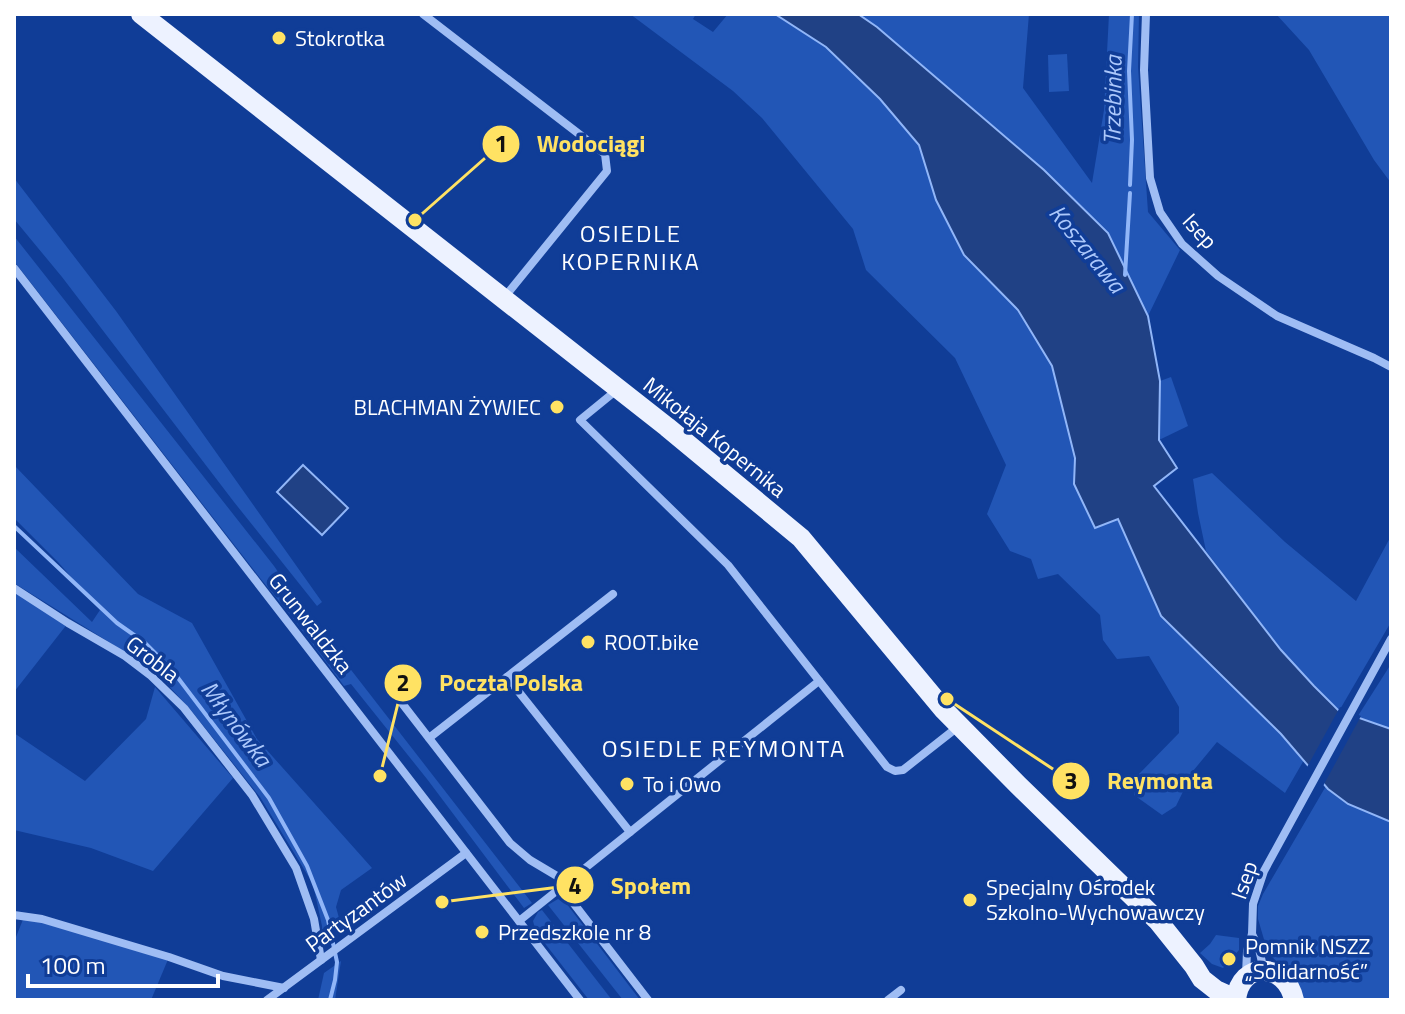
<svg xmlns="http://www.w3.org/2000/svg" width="1405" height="1014" viewBox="0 0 1405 1014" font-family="'Titillium Web',sans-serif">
  <rect width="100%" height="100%" fill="#103d97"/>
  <g fill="#2256b6">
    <polygon points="630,14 696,14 693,19 713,32 728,14 775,14 826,47 880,99 919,145 936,200 964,255 1018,310 1052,366 1075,458 1074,484 1095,527 1118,518 1161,616 1281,734 1304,760 1285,793 1217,742 1193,771 1176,806 1162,815 1134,795 1139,774 1179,733 1179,707 1149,656 1117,659 1103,640 1100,615 1058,574 1038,579 1031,559 1010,551 987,514 1006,465 955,358 866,270 853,229 762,118 733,91"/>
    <polygon points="858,14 1029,14 1023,88 1092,183 1104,110 1109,14 1139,14 1138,67 1148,212 1180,250 1148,316 1108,233 1044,170 877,27"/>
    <polygon points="1276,14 1391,14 1391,183 1374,160 1309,50"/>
    <polygon points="1067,54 1069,91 1049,92 1048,55"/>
    <polygon points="14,178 116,311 322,602 317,606 234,502 62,277 14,219"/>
    <polygon points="14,236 274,566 303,608 532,903 524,908 427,779 351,684 344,686 292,617 260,578 14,261"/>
    <polygon points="1171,377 1188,426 1159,440 1160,381"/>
    <polygon points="14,465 138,594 192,623 257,739 372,868 341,890 336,907 342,929 337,936 323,943 322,926 313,884 260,797 190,709 154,670 14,583 14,547 92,622 100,610 58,562 14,518"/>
    <polygon points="1212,473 1285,542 1356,601 1391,536 1391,622 1339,711 1281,650 1206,551 1198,513 1193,479"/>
    <polygon points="14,588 68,623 14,692"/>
    <polygon points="1391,664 1391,729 1356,719"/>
    <polygon points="155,687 233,778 153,871 91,848 14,830 14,733 85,781 146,719"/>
    <polygon points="1326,786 1348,804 1391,822 1391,1000 1299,1000 1291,975 1268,953 1258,919 1258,906 1263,894"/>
    <polygon points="558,899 566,903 640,1000 623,1000 548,905"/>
    <polygon points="542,910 612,1000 589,1000 536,932 533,921 538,912"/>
    <polygon points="24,917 169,957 151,1000 14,1000 14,942"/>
    <polygon points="1216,935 1239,938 1239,950 1223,968 1212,964 1200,953 1210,944"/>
    <polygon points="341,961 335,1000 318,1000 324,973"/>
  </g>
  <g fill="#204185" stroke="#91b6f8" stroke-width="2">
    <polygon points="775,14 858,14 877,27 1044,170 1108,233 1148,316 1160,381 1159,440 1177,468 1154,486 1281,650 1314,686 1339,711 1391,729 1391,822 1348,804 1328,789 1281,734 1161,616 1118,519 1095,528 1074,484 1075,458 1052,366 1018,310 964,255 936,200 919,145 880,99 826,47"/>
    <polygon points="303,465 348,508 322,535 277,492"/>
  </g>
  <polygon fill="#103d97" points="1340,707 1361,716 1322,788 1306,769"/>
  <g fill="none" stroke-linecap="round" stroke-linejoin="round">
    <g stroke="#91b6f8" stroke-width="4">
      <polyline points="1130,185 1132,140 1129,71 1132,14"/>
      <polyline points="1125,275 1130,193"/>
      <polyline points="14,526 117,623 144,642 172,670 269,798 307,866 328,920 337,962 335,980 330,1000"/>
    </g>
    <g stroke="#9fbdf4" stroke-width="8">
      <polyline points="423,14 605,154 607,171 503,299"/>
      <polyline points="1146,14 1144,70 1150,178 1160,212 1182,244 1218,276 1277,316 1374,358 1391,367"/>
      <polyline points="14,268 580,1000"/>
      <polyline points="618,389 580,420 728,565 887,767 895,771 903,770 959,726"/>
      <polyline points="14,588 68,623 125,656 150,675 184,708 252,795 296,868 314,919 321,960"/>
      <polyline points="507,677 630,832"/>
      <polyline points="401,702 510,843 530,860 567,882"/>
      <polyline points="429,738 613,594"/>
      <polyline points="561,887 648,1000"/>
      <polyline points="14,915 42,919 169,957 223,976 284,988"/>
      <polyline points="519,921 819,681"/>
      <polyline points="1252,934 1259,949 1264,971"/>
      <polyline points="1246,975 1247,951 1252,934 1253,904 1264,871 1391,639"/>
      <polyline points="267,1000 466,853"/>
      <polyline points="888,1000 901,990"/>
    </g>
    <g stroke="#edf2ff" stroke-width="20">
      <polyline points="141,14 667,427 801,538 944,710 1018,785 1158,921 1194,966 1202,979 1216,990 1236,999"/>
      <path d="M1236,1000C1240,960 1286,962 1294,1000"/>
    </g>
  </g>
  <g fill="#ffe263" stroke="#103d97" stroke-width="3">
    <circle cx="279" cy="38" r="8"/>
    <circle cx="557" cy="407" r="8"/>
    <circle cx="588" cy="642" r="8"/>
    <circle cx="627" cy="784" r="8"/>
    <circle cx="970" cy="900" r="8"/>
    <circle cx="482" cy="932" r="8"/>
    <circle cx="1229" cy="959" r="8"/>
  </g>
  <g text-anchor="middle" stroke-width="7" stroke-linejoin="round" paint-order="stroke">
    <g font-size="22" fill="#fff" stroke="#103d97" text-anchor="start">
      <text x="295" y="46">Stokrotka</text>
      <text x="541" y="415" text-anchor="end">BLACHMAN ŻYWIEC</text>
      <text x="604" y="650">ROOT.bike</text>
      <text x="643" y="792">To i Owo</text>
      <text x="986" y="895">Specjalny Ośrodek<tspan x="986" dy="25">Szkolno-Wychowawczy</tspan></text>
      <text x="498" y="940">Przedszkole nr 8</text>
      <text x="1245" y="954">Pomnik NSZZ<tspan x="1245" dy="25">„Solidarność”</tspan></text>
    </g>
    <g font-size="22" fill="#fff" stroke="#103d97">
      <text transform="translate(1200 231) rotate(48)" y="8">Isep</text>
      <text transform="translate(715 437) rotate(39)" y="8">Mikołaja Kopernika</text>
      <text transform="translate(311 623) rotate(52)" y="8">Grunwaldzka</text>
      <text transform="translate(153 659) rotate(38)" y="8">Grobla</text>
      <text transform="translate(1244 880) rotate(-71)" y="8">Isep</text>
      <text transform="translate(356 912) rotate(-36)" y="8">Partyzantów</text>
    </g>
    <g font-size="24" font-style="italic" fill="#acc8fb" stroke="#103d97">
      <text transform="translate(1113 100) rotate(-89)" y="8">Trzebinka</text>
      <text transform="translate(1087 249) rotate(51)" y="8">Koszarawa</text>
      <text transform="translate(236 724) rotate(53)" y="8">Młynówka</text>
    </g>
    <g font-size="24" letter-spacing="2" fill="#fff" stroke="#103d97">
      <text x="631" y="242">OSIEDLE<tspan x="631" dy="28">KOPERNIKA</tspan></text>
      <text x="724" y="757">OSIEDLE REYMONTA</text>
    </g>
  </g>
  <path fill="none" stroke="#ffe263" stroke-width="3" d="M415 220L501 144M380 776L403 683M947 699L1071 781M442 902L575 885"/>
  <g fill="#ffe263" stroke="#103d97" stroke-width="3">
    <circle cx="415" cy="220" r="8"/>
    <circle cx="380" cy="776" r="8"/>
    <circle cx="947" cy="699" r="8"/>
    <circle cx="442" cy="902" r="8"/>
    <circle cx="501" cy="144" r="20"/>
    <circle cx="403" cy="683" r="20"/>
    <circle cx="1071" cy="781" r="20"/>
    <circle cx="575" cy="885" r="20"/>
  </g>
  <g font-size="24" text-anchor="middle" font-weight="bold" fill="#111">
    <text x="501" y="152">1</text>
    <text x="403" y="691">2</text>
    <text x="1071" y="789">3</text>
    <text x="575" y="894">4</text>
  </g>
  <g font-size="24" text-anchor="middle" font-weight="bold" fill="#ffe263" stroke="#103d97" stroke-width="7" stroke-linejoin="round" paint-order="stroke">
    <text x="591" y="152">Wodociągi</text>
    <text x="511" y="691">Poczta Polska</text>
    <text x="1160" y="789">Reymonta</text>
    <text x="651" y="894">Społem</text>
  </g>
  <rect width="1405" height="1014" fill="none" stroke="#ffffff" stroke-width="32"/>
  <path d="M28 974v12h190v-12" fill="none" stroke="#ffffff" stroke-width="4"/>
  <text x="40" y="974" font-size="24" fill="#ffffff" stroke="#103d97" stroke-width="6" paint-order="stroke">100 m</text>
</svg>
